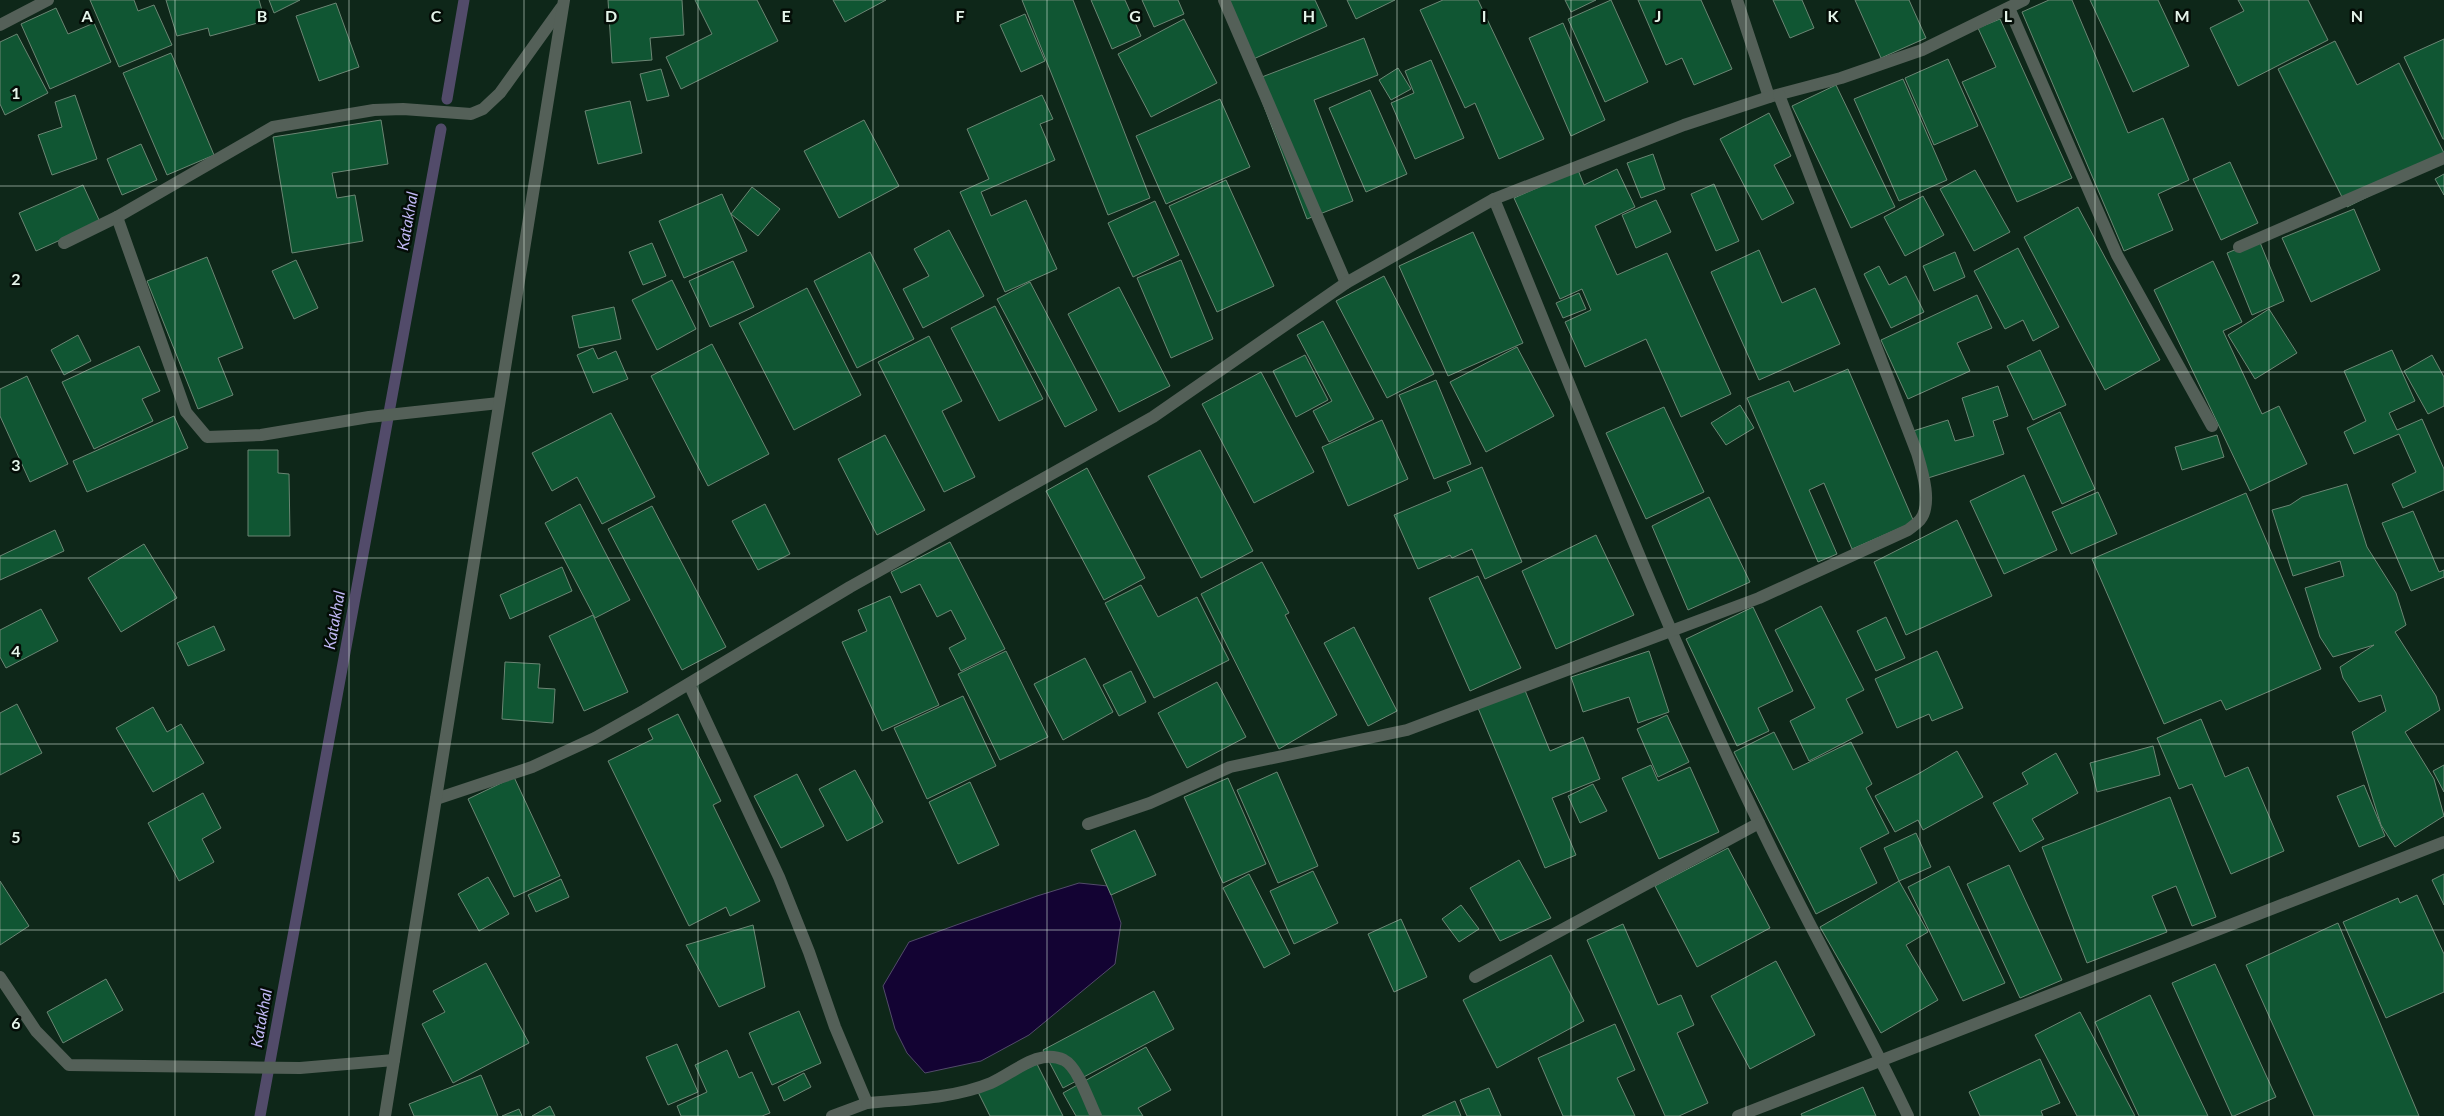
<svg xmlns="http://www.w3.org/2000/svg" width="2444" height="1116" viewBox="0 0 2444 1116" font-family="Lato,sans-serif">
  <rect width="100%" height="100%" fill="#0e2719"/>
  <polygon fill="#130333" stroke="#524b6a" points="1079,883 1108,886 1121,923 1115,964 1029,1035 981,1061 925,1073 907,1053 895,1029 883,986 909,942 1037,896"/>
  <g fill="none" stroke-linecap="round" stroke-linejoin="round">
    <g stroke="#524b6a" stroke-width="11">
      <polyline points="447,99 464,0"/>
      <polyline points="260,1116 441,129"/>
    </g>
  </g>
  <g fill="#105633" stroke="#6b8674">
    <polygon points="90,0 134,0 138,11 154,5 172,45 119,67"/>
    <polygon points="166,0 259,0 265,21 210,36 208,28 177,36"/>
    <polygon points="269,0 300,0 274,13"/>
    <polygon points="608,0 682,0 684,35 650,38 652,60 612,63"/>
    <polygon points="695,0 757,0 778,41 681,89 666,57 712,34"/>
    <polygon points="833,0 886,0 845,22"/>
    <polygon points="1022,0 1073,0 1150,198 1108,215"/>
    <polygon points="1091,0 1125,0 1141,36 1112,49"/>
    <polygon points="1142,0 1178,0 1184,14 1154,27"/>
    <polygon points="1222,0 1315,0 1327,26 1249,61"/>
    <polygon points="1347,0 1395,0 1356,19"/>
    <polygon points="1443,0 1478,0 1544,139 1499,159 1475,103 1465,108 1420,10"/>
    <polygon points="1565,0 1596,0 1571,12"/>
    <polygon points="1611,0 1648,82 1605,102 1568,19"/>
    <polygon points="1638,0 1701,0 1732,69 1694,85 1682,58 1666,65"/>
    <polygon points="1773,0 1802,0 1814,28 1790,38"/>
    <polygon points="1855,0 1909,0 1926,38 1881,58"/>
    <polygon points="2049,0 2072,0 2128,133 2163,118 2189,180 2158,194 2173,230 2124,251 2022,12"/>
    <polygon points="2090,0 2158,0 2189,66 2133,92"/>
    <polygon points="2238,0 2308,0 2328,40 2238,86 2210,28 2244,11"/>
    <polygon points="336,3 359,67 319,81 296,16"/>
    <polygon points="56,8 68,34 94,23 111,62 50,89 21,24"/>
    <polygon points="1025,14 1045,61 1021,72 1000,25"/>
    <polygon points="1184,19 1217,83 1151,117 1118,54"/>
    <polygon points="2000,19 2072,178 2017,202 1962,82 1996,67 1978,28"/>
    <polygon points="1563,23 1605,120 1571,136 1529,38"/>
    <polygon points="17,34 48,93 5,115 0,104 0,42"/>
    <polygon points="1364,38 1378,75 1314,100 1353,201 1307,219 1254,80"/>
    <polygon points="2444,39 2444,139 2443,139 2404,57"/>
    <polygon points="2335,41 2357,85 2399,63 2444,153 2444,159 2347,207 2278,69"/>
    <polygon points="171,53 214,155 167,175 123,73"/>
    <polygon points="1948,59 1978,126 1934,145 1905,78"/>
    <polygon points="1431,60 1464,138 1415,159 1391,103 1414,93 1405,71"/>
    <polygon points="1398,68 1411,89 1391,100 1379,80"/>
    <polygon points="661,69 669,96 647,101 640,74"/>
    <polygon points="1903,79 1947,180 1899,201 1854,99"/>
    <polygon points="1836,85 1895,207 1851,228 1792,106"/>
    <polygon points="1370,90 1407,174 1366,192 1329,108"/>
    <polygon points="75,95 97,159 52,175 38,135 62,127 55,102"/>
    <polygon points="1042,95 1053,119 1040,124 1055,160 981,192 991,216 1026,200 1057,269 1005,292 960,192 989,179 967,129"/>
    <polygon points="1220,99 1250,167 1166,204 1136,136"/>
    <polygon points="630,101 642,153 598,164 585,111"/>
    <polygon points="1769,113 1791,156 1774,165 1794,203 1762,220 1720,139"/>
    <polygon points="381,120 388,164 332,173 337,198 355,195 363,241 292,253 273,137"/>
    <polygon points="864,120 899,186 839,218 804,151"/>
    <polygon points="141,144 157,180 122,195 107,159"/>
    <polygon points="1653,154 1665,189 1641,198 1627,163"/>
    <polygon points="2230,162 2258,223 2221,240 2193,179"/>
    <polygon points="1617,169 1635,207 1595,226 1617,275 1667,253 1731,394 1681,417 1646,339 1585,367 1565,322 1591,310 1582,289 1560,299 1514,198 1578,170 1584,185"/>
    <polygon points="1975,170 2010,232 1974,251 1940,189"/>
    <polygon points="2444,174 2444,195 2435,179"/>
    <polygon points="1226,180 1274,286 1217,312 1169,206"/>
    <polygon points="1714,184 1739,241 1716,251 1691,194"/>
    <polygon points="83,185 100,222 36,251 19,213"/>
    <polygon points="752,187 780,209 758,236 731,214"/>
    <polygon points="722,194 747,251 684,278 659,221"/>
    <polygon points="1923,196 1944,235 1905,256 1884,217"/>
    <polygon points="1656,200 1671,232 1636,248 1622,215"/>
    <polygon points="1155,201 1179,255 1133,277 1108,223"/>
    <polygon points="2078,207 2160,360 2105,390 2024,237"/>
    <polygon points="2354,209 2380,270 2311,302 2282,238"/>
    <polygon points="949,230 984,296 923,328 903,289 929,276 914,249"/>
    <polygon points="1473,232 1523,343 1448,376 1399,266"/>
    <polygon points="2259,240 2284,301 2252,315 2227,253"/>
    <polygon points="652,243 666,276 643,285 629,252"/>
    <polygon points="2018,248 2059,327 2033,341 2023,320 2005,329 1974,271"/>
    <polygon points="1759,250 1782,303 1815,288 1840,344 1759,380 1711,272"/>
    <polygon points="870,252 914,339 857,368 814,281"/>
    <polygon points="1955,252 1965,277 1934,291 1923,266"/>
    <polygon points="207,257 243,348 218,358 233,395 198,409 147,281"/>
    <polygon points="296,260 318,308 294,319 272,271"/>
    <polygon points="1181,260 1213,339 1171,358 1137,278"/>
    <polygon points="733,261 754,307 710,327 689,281"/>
    <polygon points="2213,261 2242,322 2223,331 2262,414 2279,406 2307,464 2250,491 2154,290"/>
    <polygon points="1879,266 1889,285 1906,276 1924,312 1891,328 1864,274"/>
    <polygon points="1384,276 1434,374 1387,398 1336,301"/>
    <polygon points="672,280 696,329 657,350 632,300"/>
    <polygon points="1030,282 1097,410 1065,427 997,299"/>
    <polygon points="1119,287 1170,386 1119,412 1068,314"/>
    <polygon points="807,288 861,395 794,430 739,323"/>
    <polygon points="1579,293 1586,309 1563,318 1556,303"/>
    <polygon points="1977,295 1992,328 1957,343 1970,371 1908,399 1881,340"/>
    <polygon points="995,306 1043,399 999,421 951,328"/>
    <polygon points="614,307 621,339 579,348 572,316"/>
    <polygon points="2269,309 2297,353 2255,379 2228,335"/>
    <polygon points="1323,321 1374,419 1329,442 1313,411 1332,401 1297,335"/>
    <polygon points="78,335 91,361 64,375 51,350"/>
    <polygon points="929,336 962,401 942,411 975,477 944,492 878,362"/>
    <polygon points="712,344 769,454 708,486 651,376"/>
    <polygon points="139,346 160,391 142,399 153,421 94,449 62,382"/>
    <polygon points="1517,347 1554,416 1486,452 1450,382"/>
    <polygon points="593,348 598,359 616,351 628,379 593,393 577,355"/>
    <polygon points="2040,350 2066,405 2033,420 2007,366"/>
    <polygon points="2392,350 2415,401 2389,413 2397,430 2422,419 2444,469 2444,490 2403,508 2392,484 2416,472 2399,434 2354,454 2344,432 2366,421 2344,371"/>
    <polygon points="1305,355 1328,400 1296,417 1273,371"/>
    <polygon points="2432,355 2444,377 2444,406 2428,414 2404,371"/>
    <polygon points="1848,369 1914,522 1852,549 1824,483 1809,490 1837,554 1818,562 1747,398 1789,381 1794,392"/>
    <polygon points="1261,372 1314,472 1254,503 1202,404"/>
    <polygon points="27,376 68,464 30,482 0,416 0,389"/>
    <polygon points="1436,380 1471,464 1434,479 1399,395"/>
    <polygon points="1998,386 2008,416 1993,421 2004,454 1928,478 1913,431 1948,420 1955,441 1974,436 1962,398"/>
    <polygon points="1740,405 1754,428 1726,445 1711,423"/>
    <polygon points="1664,407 1704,492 1646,519 1606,433"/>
    <polygon points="2060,412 2095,489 2062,504 2027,428"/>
    <polygon points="611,413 655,497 602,524 577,477 552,491 532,453"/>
    <polygon points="174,416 188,448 87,492 73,461"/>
    <polygon points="1382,420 1408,479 1348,506 1322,447"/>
    <polygon points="885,435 925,510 877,535 838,459"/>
    <polygon points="2217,435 2224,457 2182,470 2175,447"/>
    <polygon points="248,450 278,450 278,473 289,474 290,536 248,536"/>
    <polygon points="1200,450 1253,551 1201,578 1148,476"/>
    <polygon points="1482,467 1522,562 1485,579 1472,549 1452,558 1450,555 1418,569 1394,515 1451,491 1447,482"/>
    <polygon points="1087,468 1145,578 1104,600 1046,491"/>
    <polygon points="2024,475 2057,550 2004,574 1970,501"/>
    <polygon points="2347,484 2367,547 2396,593 2406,625 2395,632 2436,696 2440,710 2405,732 2434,779 2444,816 2395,847 2381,825 2352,732 2386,711 2381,695 2359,702 2343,678 2340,667 2374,645 2333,657 2320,637 2305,588 2344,576 2340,561 2293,576 2272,510 2290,505 2302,497"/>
    <polygon points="2098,492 2117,534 2071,554 2052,512"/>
    <polygon points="2246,493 2321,669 2226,710 2221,700 2164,724 2092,559"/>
    <polygon points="1709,497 1750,582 1688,610 1652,526"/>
    <polygon points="580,504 630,600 595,618 545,523"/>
    <polygon points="765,504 790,554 758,570 732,521"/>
    <polygon points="652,506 726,647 682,670 608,529"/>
    <polygon points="2413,511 2439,572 2444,570 2444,577 2411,591 2382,523"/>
    <polygon points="1957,520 1992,596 1906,635 1874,562"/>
    <polygon points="55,530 64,551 0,580 0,556"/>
    <polygon points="1596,535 1634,615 1556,649 1522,571"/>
    <polygon points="950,542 1005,649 961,671 949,648 966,639 951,610 937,617 920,584 901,593 891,572"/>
    <polygon points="144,544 177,598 121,632 88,578"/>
    <polygon points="1262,562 1289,613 1285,615 1337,715 1279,749 1201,594"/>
    <polygon points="562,567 572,591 510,619 500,595"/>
    <polygon points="1478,576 1521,668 1470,691 1429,598"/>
    <polygon points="1141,585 1158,617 1197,597 1229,660 1154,698 1105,603"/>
    <polygon points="890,596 939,705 882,731 842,642 867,631 858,610"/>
    <polygon points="1821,606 1864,690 1846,699 1863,733 1809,761 1790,721 1815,708 1775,630"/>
    <polygon points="1753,607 1793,691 1758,708 1769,731 1737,746 1686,639"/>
    <polygon points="41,609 58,641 6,668 0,657 0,630"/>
    <polygon points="593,615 628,692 584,711 549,636"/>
    <polygon points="1886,617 1905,658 1876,671 1857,631"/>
    <polygon points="214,626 225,650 188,666 177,643"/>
    <polygon points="1354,627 1397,711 1368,726 1324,643"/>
    <polygon points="1006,651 1048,737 1000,760 958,674"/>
    <polygon points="1649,651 1669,712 1638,723 1629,697 1583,712 1571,677"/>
    <polygon points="1937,651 1963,708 1932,721 1929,714 1897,728 1875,679"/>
    <polygon points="1085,658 1113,712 1063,740 1034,684"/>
    <polygon points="505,662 540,664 538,688 555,689 553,723 502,719"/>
    <polygon points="1131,671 1146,702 1119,716 1103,685"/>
    <polygon points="1217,682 1246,737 1187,768 1158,713"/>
    <polygon points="1524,688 1550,751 1583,737 1600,779 1552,798 1576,855 1545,868 1478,708"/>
    <polygon points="963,696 996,766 927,799 894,728"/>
    <polygon points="17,704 42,753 0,775 0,713"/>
    <polygon points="153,707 167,732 181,724 204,763 153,792 116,728"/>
    <polygon points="678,714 721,801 713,805 760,901 730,916 726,907 689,926 608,761 653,739 648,729"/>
    <polygon points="1667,715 1689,762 1658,777 1637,729"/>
    <polygon points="2201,719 2225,777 2248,767 2284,851 2231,874 2192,784 2179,789 2157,738"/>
    <polygon points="1774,732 1793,770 1851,742 1872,784 1866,788 1889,833 1860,848 1877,883 1816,914 1734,752"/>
    <polygon points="2153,746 2160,775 2097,792 2090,763"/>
    <polygon points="1957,751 1983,797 1923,830 1918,820 1895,832 1875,796 1918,774"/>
    <polygon points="2056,753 2078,793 2032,819 2044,839 2020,852 1993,803 2028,784 2022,773"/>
    <polygon points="1651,765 1658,781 1690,767 1719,832 1659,859 1622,778"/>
    <polygon points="2444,765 2444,792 2433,771"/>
    <polygon points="855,770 883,822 847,841 819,789"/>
    <polygon points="1277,772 1318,866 1278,883 1237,790"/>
    <polygon points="797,774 824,826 781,848 754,796"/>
    <polygon points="514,777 560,876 514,897 468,799"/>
    <polygon points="1228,778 1266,864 1223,883 1184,797"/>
    <polygon points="970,782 999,845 958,864 929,802"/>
    <polygon points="1593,784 1607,811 1580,823 1568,796"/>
    <polygon points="2364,785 2385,836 2359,847 2337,796"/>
    <polygon points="203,793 221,828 202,839 214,862 179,881 148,823"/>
    <polygon points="2170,797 2216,917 2192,926 2176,886 2152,896 2167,932 2087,963 2042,847"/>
    <polygon points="1135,830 1156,875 1111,895 1091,850"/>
    <polygon points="1916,833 1931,867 1899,881 1884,848"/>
    <polygon points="1728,848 1770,928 1697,967 1655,886"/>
    <polygon points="1519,860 1551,918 1500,941 1470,888"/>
    <polygon points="2009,865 2062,980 2020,998 1967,884"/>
    <polygon points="1949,866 2005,983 1963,1001 1908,887"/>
    <polygon points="1313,871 1338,923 1294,944 1270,891"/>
    <polygon points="1249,874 1290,954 1264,968 1223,888"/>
    <polygon points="2444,874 2444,905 2432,880"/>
    <polygon points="488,877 509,914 479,931 458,894"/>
    <polygon points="561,879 569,897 536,912 528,895"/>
    <polygon points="0,881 29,926 0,945"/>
    <polygon points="1899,881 1928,932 1906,945 1938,1000 1881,1033 1820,927"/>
    <polygon points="2417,895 2444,954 2444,992 2386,1018 2343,922 2398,898 2400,903"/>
    <polygon points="1461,905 1479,929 1459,942 1442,919"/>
    <polygon points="1401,919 1427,977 1394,992 1368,934"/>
    <polygon points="2338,923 2419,1116 2314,1116 2246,965"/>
    <polygon points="1623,924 1658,1005 1681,995 1694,1025 1677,1033 1708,1103 1679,1116 1665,1116 1587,940"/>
    <polygon points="753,925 765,987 719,1007 686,945"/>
    <polygon points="1551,955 1584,1021 1497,1068 1463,1000"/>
    <polygon points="1776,961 1815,1035 1750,1069 1711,996"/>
    <polygon points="486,963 529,1043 453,1083 422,1024 445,1012 433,991"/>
    <polygon points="2215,964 2276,1097 2234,1116 2232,1116 2172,983"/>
    <polygon points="106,979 123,1010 63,1043 47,1012"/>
    <polygon points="1154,991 1174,1029 1063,1088 1043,1050"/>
    <polygon points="2150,995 2208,1116 2139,1116 2095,1022"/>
    <polygon points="799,1011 821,1063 772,1085 749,1033"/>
    <polygon points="2080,1012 2135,1116 2077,1116 2035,1035"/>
    <polygon points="1615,1024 1635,1070 1617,1078 1635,1116 1563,1116 1538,1058"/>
    <polygon points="677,1044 698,1092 668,1105 646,1057"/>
    <polygon points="1146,1047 1171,1090 1138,1108 1143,1116 1076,1116 1063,1093"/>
    <polygon points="727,1050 739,1078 752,1072 770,1113 762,1116 681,1116 677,1106 707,1092 695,1065"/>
    <polygon points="2040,1059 2060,1103 2041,1111 2043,1116 1980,1116 1969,1092"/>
    <polygon points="1037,1064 1063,1116 990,1116 978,1092"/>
    <polygon points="804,1073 811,1087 784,1101 778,1087"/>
    <polygon points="481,1075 498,1116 414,1116 409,1104"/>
    <polygon points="1863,1087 1876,1116 1802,1116 1801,1114"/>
    <polygon points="1489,1088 1501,1116 1467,1116 1460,1100"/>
    <polygon points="1455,1101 1461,1116 1422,1116"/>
    <polygon points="550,1106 555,1116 532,1116"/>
    <polygon points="519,1109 522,1116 502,1116"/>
  </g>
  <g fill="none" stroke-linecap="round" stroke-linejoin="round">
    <g stroke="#546058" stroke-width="12">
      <polyline points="1224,0 1346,283"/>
      <polyline points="1737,0 1769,97"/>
      <polyline points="2009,8 2117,255 2212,426"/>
      <polyline points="0,25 48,0"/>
      <path d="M1494,199C1580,407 1660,620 1759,823C1806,922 1861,1017 1908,1116"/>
      <polyline points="117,217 186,412 207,437 261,435 369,417 499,403"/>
      <polyline points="64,243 117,217 273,127 374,110 403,109 471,114 483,109 500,93 561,8"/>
      <polyline points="2239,247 2444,158"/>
      <polyline points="689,684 779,877 809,952 835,1027 867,1103 832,1116"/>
      <polyline points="436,799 532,767 595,738 645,710 850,587 1153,417 1346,283 1494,199 1684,125 1769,97 1841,78 1922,50 2024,0"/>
      <path d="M1088,824L1150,803L1230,767L1407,730L1759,598L1908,530C1912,527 1917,523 1920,520C1933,504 1922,470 1917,453L1779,95"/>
      <polyline points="0,977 36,1031 69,1065 300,1068 394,1060"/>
      <polyline points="1475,977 1759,823"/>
      <path d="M867,1103C908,1099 952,1099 991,1083C1014,1073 1038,1048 1064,1060C1078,1067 1089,1102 1096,1116"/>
      <polyline points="385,1116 564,0"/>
      <polyline points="1738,1116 2444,842"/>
    </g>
  </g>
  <path fill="none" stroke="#e5f4ea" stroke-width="1" stroke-opacity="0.55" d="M175,0V1116M349,0V1116M524,0V1116M698,0V1116M873,0V1116M1047,0V1116M1222,0V1116M1397,0V1116M1571,0V1116M1746,0V1116M1920,0V1116M2095,0V1116M2269,0V1116M0,186H2444M0,372H2444M0,558H2444M0,744H2444M0,930H2444"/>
  <g text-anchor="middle" stroke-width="5" stroke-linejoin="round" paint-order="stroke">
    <g font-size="16" font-style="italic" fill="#c1b8f5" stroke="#040d07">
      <text transform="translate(407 221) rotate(-80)" y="6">Katakhal</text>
      <text transform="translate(334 620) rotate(-80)" y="6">Katakhal</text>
      <text transform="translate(261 1018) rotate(-80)" y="6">Katakhal</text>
    </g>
  </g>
  <g font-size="16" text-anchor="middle" font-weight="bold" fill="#e5f4ea" stroke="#040d07" stroke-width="5" stroke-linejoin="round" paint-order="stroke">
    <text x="87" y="22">A</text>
    <text x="262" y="22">B</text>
    <text x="436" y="22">C</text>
    <text x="611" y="22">D</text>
    <text x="786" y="22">E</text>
    <text x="960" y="22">F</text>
    <text x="1135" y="22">G</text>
    <text x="1309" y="22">H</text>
    <text x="1484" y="22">I</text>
    <text x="1658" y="22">J</text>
    <text x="1833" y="22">K</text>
    <text x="2008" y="22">L</text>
    <text x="2182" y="22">M</text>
    <text x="2357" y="22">N</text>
    <text x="16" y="99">1</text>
    <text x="16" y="285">2</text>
    <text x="16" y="471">3</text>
    <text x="16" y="657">4</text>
    <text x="16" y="843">5</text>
    <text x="16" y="1029">6</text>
  </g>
</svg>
